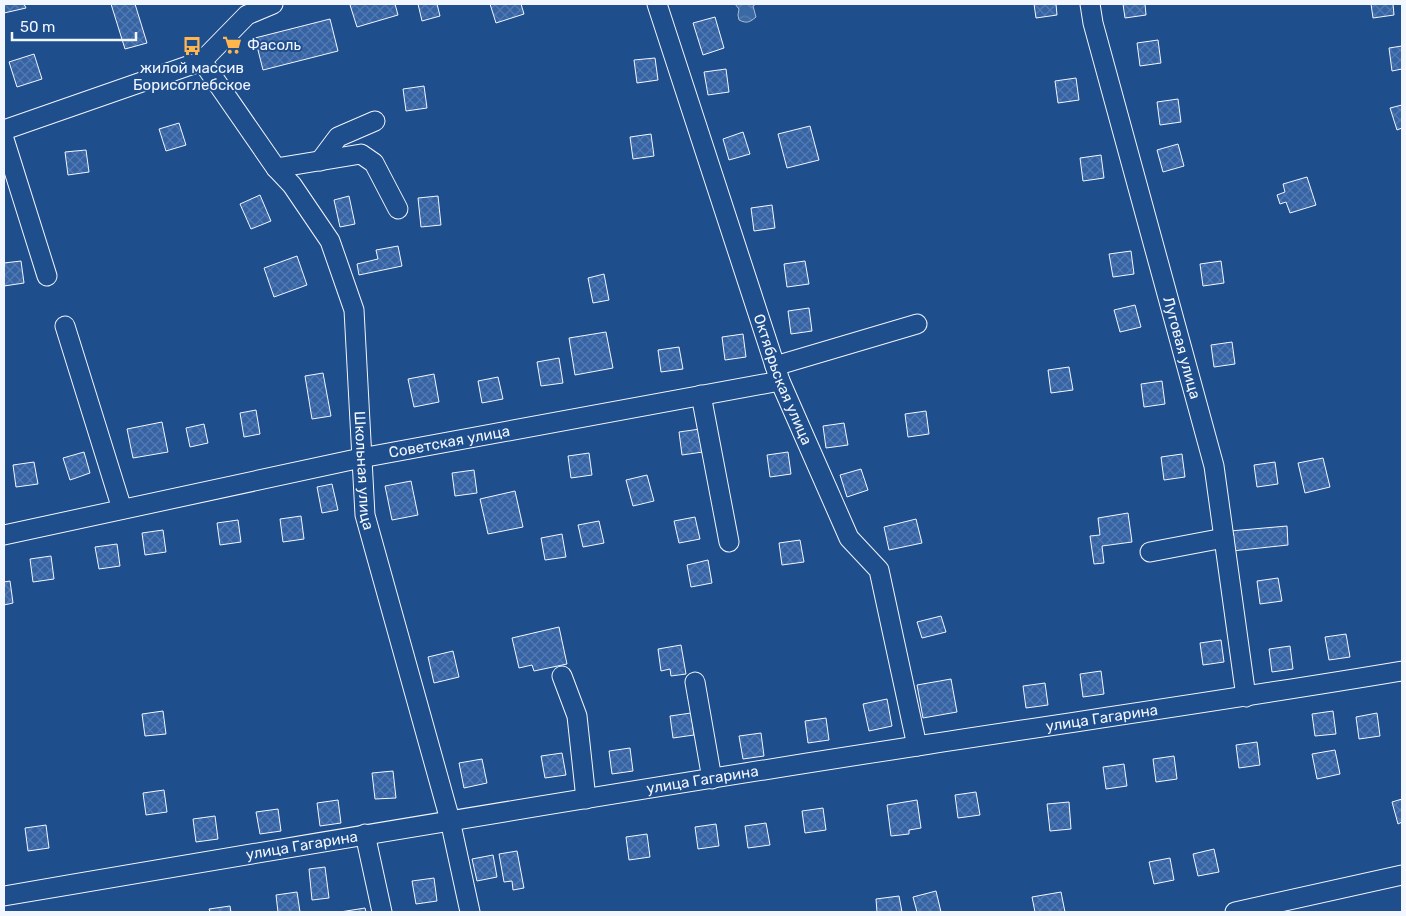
<svg xmlns="http://www.w3.org/2000/svg" width="1406" height="916" viewBox="0 0 1406 916" font-family="Rubik,sans-serif">
  <defs>
    <pattern id="water-waves" width="16" height="10" patternUnits="userSpaceOnUse" patternTransform="scale(1.25)"><rect width="16" height="10" fill="#3b69a3"/><path d="M0 5q4-4 8 0t8 0" fill="none" stroke="#587fb1"/></pattern>
    <pattern id="building-cross-hatch" width="8" height="8" patternUnits="userSpaceOnUse" patternTransform="scale(1.25)"><rect width="8" height="8" fill="#3563a3"/><path d="M0 0l8 8M0 8l8-8" fill="none" stroke="#537ab1"/></pattern>
  </defs>
  <rect width="100%" height="100%" fill="#1f4e8c"/>
  <path fill="url(#water-waves)" stroke="#a8bbd7" d="M735,4H756L753,6L756,17C750,22 747,24 739,20L738,15L739,9Z"/>
  <g fill="url(#building-cross-hatch)" stroke="#f2f6ff">
    <polygon points="4,4 24,4 26,8 4,13"/>
    <polygon points="111,4 135,4 147,43 125,49"/>
    <polygon points="354,4 395,4 398,15 357,27 350,5"/>
    <polygon points="418,4 437,4 440,16 422,21"/>
    <polygon points="490,4 521,4 524,14 496,23"/>
    <polygon points="1034,4 1056,4 1057,15 1036,18"/>
    <polygon points="1123,4 1145,4 1146,15 1125,18"/>
    <polygon points="1371,4 1393,4 1394,15 1373,18"/>
    <polygon points="715,17 724,48 703,55 693,23"/>
    <polygon points="330,19 338,51 263,70 255,38"/>
    <polygon points="1158,40 1161,63 1140,66 1137,43"/>
    <polygon points="1402,46 1402,69 1392,71 1389,48"/>
    <polygon points="34,54 42,79 17,87 9,62"/>
    <polygon points="655,58 658,80 637,83 634,60"/>
    <polygon points="726,69 729,92 708,95 704,72"/>
    <polygon points="1076,78 1079,100 1058,103 1055,81"/>
    <polygon points="424,86 427,108 406,111 403,89"/>
    <polygon points="1178,99 1181,122 1160,125 1157,102"/>
    <polygon points="1402,105 1402,128 1397,130 1390,108"/>
    <polygon points="179,123 186,145 166,151 159,129"/>
    <polygon points="810,126 819,160 787,168 778,134"/>
    <polygon points="743,132 750,154 729,160 723,139"/>
    <polygon points="651,134 654,156 633,159 630,137"/>
    <polygon points="1178,144 1184,166 1163,172 1157,150"/>
    <polygon points="86,150 89,172 68,175 65,152"/>
    <polygon points="1101,155 1104,178 1083,181 1080,158"/>
    <polygon points="1307,177 1316,205 1290,213 1286,202 1280,204 1277,195 1285,192 1283,184"/>
    <polygon points="260,195 271,221 251,229 240,204"/>
    <polygon points="349,196 355,224 340,227 334,200"/>
    <polygon points="438,196 441,225 421,227 418,198"/>
    <polygon points="772,205 775,228 754,231 751,208"/>
    <polygon points="398,246 402,266 359,275 357,264 378,259 376,250"/>
    <polygon points="1131,251 1134,274 1113,277 1109,254"/>
    <polygon points="297,256 307,285 274,297 264,268"/>
    <polygon points="21,261 24,283 4,286 4,263"/>
    <polygon points="805,261 809,284 787,287 784,264"/>
    <polygon points="1221,261 1224,283 1203,286 1200,264"/>
    <polygon points="604,274 609,300 593,303 588,278"/>
    <polygon points="1135,305 1141,327 1120,332 1114,310"/>
    <polygon points="809,308 812,331 791,334 788,311"/>
    <polygon points="606,332 613,368 575,375 569,338"/>
    <polygon points="743,334 746,357 725,360 722,337"/>
    <polygon points="1232,342 1235,364 1214,367 1211,345"/>
    <polygon points="679,347 683,369 661,372 658,350"/>
    <polygon points="559,358 563,383 541,386 537,362"/>
    <polygon points="1069,367 1073,390 1051,393 1048,370"/>
    <polygon points="323,373 331,416 312,419 305,376"/>
    <polygon points="434,374 439,402 414,407 408,379"/>
    <polygon points="498,377 503,399 482,403 478,381"/>
    <polygon points="1162,381 1165,404 1144,407 1141,384"/>
    <polygon points="256,410 260,434 244,437 240,413"/>
    <polygon points="926,411 929,434 908,437 905,414"/>
    <polygon points="162,422 168,452 133,458 127,429"/>
    <polygon points="844,423 848,445 826,448 823,426"/>
    <polygon points="204,424 208,443 190,447 186,428"/>
    <polygon points="700,429 703,452 682,455 679,432"/>
    <polygon points="84,452 90,473 70,480 63,458"/>
    <polygon points="788,452 791,474 770,477 767,455"/>
    <polygon points="589,453 592,475 571,478 568,456"/>
    <polygon points="1182,454 1185,477 1164,480 1161,457"/>
    <polygon points="1323,458 1330,487 1305,493 1298,463"/>
    <polygon points="34,462 38,484 16,487 13,465"/>
    <polygon points="1275,462 1278,484 1257,487 1254,465"/>
    <polygon points="861,469 868,490 847,497 840,475"/>
    <polygon points="474,470 477,493 455,496 452,473"/>
    <polygon points="647,475 654,501 633,506 626,480"/>
    <polygon points="411,481 418,515 392,520 385,486"/>
    <polygon points="332,484 338,510 322,513 317,487"/>
    <polygon points="515,491 523,527 488,534 480,499"/>
    <polygon points="1128,513 1132,542 1102,546 1104,563 1094,564 1090,536 1100,535 1098,518"/>
    <polygon points="301,516 304,539 283,542 280,519"/>
    <polygon points="695,517 700,539 679,543 674,521"/>
    <polygon points="916,519 922,543 889,550 884,527"/>
    <polygon points="238,520 241,542 220,545 217,523"/>
    <polygon points="599,521 604,543 583,547 578,525"/>
    <polygon points="1287,526 1288,545 1232,551 1230,531"/>
    <polygon points="163,530 166,552 145,555 142,533"/>
    <polygon points="562,534 566,557 545,560 541,538"/>
    <polygon points="800,540 804,562 782,565 779,543"/>
    <polygon points="117,544 120,566 99,569 95,547"/>
    <polygon points="51,556 54,579 33,582 30,559"/>
    <polygon points="708,560 712,583 691,587 687,565"/>
    <polygon points="1278,578 1282,601 1260,604 1257,581"/>
    <polygon points="10,581 13,603 4,605 4,582"/>
    <polygon points="941,616 946,632 922,638 917,622"/>
    <polygon points="559,627 567,664 534,671 532,665 519,668 512,638"/>
    <polygon points="1346,634 1350,657 1329,660 1325,637"/>
    <polygon points="1221,640 1224,662 1203,665 1200,643"/>
    <polygon points="681,645 686,674 671,676 670,669 661,671 658,649"/>
    <polygon points="1290,646 1293,669 1272,672 1269,649"/>
    <polygon points="453,651 459,677 434,683 428,657"/>
    <polygon points="1101,671 1104,694 1083,697 1080,674"/>
    <polygon points="951,679 957,712 923,718 917,685"/>
    <polygon points="1045,683 1048,705 1026,708 1023,686"/>
    <polygon points="887,699 892,726 869,731 863,704"/>
    <polygon points="163,711 166,734 145,736 142,714"/>
    <polygon points="1333,711 1336,734 1315,736 1312,714"/>
    <polygon points="691,713 694,735 673,738 670,716"/>
    <polygon points="1377,713 1380,736 1359,739 1356,717"/>
    <polygon points="826,718 829,740 808,743 805,721"/>
    <polygon points="761,733 764,756 743,759 739,736"/>
    <polygon points="1257,742 1260,765 1239,768 1236,745"/>
    <polygon points="630,748 633,771 612,774 609,751"/>
    <polygon points="1335,750 1340,774 1317,779 1312,754"/>
    <polygon points="562,753 566,775 545,778 541,756"/>
    <polygon points="1174,756 1177,779 1156,782 1153,759"/>
    <polygon points="482,759 487,783 464,788 459,763"/>
    <polygon points="1124,764 1127,786 1106,789 1103,767"/>
    <polygon points="393,771 396,798 375,799 372,773"/>
    <polygon points="164,790 167,812 146,815 143,793"/>
    <polygon points="976,792 980,815 958,818 955,795"/>
    <polygon points="1402,799 1402,822 1398,824 1392,802"/>
    <polygon points="338,800 341,823 320,826 317,803"/>
    <polygon points="917,800 921,828 909,830 909,834 891,836 887,805"/>
    <polygon points="1069,802 1071,829 1050,831 1047,804"/>
    <polygon points="823,808 826,830 805,833 802,811"/>
    <polygon points="278,809 281,831 260,834 256,812"/>
    <polygon points="215,816 218,839 196,842 193,819"/>
    <polygon points="766,823 770,845 748,848 745,826"/>
    <polygon points="716,824 719,846 698,849 695,827"/>
    <polygon points="46,825 49,848 28,851 25,828"/>
    <polygon points="647,834 650,857 629,860 626,837"/>
    <polygon points="1214,849 1219,872 1198,876 1193,854"/>
    <polygon points="517,851 524,888 513,890 512,881 504,882 499,854"/>
    <polygon points="493,855 497,877 477,881 472,859"/>
    <polygon points="1170,858 1174,880 1154,884 1149,862"/>
    <polygon points="325,867 329,898 312,900 309,869"/>
    <polygon points="434,878 437,901 416,904 412,881"/>
    <polygon points="936,891 941,912 917,912 913,897"/>
    <polygon points="297,892 300,912 278,912 276,895"/>
    <polygon points="1061,892 1065,912 1035,912 1032,897"/>
    <polygon points="899,896 902,912 877,912 876,899"/>
    <polygon points="230,906 231,912 210,912 209,909"/>
    <polygon points="365,908 366,912 340,912"/>
  </g>
  <g fill="none" stroke-linecap="round" stroke-linejoin="round">
    <g stroke="#f2f6ff" stroke-width="21">
      <g id="minor">
        <path id="s1" d="M657,4L780,381L849,538L879,570L917,746"/>
        <path id="s2" d="M1090,4L1093,23L1214,466L1246,697"/>
        <path id="s3" d="M202,61L276,168L292,185L330,241L354,310L365,515L450,820L470,912"/>
        <polyline points="4,130 202,61 247,15 273,4"/>
        <polyline points="4,139 47,276"/>
        <polyline points="320,161 338,137 375,121"/>
        <polyline points="276,168 361,154 374,163 398,209"/>
        <polyline points="65,326 122,509"/>
        <polyline points="775,366 917,324"/>
        <polyline points="701,395 729,542"/>
        <path id="s4" d="M4,535L361,458L780,381"/>
        <polyline points="1150,552 1224,538"/>
        <polyline points="562,676 577,716 586,799"/>
        <polyline points="695,682 712,779"/>
        <polyline points="365,834 382,912"/>
        <path id="s5" d="M4,896C308,844 612,793 917,746C1079,721 1241,698 1402,671"/>
        <polyline points="1235,912 1402,875"/>
      </g>
    </g>
    <use href="#minor" stroke="#1f4e8c" stroke-width="19"/>
  </g>
  <defs>
    <g id="supermarket-bare" transform="scale(1.5)"><path d="M-6-5.5h2.5l.6 2H6L4.5 2H-2.5L-4.4-4H-6ZM-1.5 3.2a1.3 1.3 0 1 0 .1 0ZM3 3.2a1.3 1.3 0 1 0 .1 0Z" fill="#ffb74d" stroke="#1f4e8c" stroke-width="2.5" paint-order="stroke"/></g>
    <g id="bus-bare" transform="scale(1.5)"><path d="M-5-6H5V4H4V6H2V4H-2V6H-4V4H-5ZM-3.5-4V0h7V-4ZM-3.5 1.2v1.5H-2V1.2ZM2 1.2v1.5H3.5V1.2Z" fill="#ffb74d" stroke="#1f4e8c" stroke-width="2.5" paint-order="stroke"/></g>
  </defs>
  <g fill-rule="evenodd">
    <use href="#supermarket-bare" x="232" y="45"/>
    <use href="#bus-bare" x="192" y="46"/>
  </g>
  <g text-anchor="middle" stroke-width="4" stroke-linejoin="round" paint-order="stroke">
    <g font-size="15" fill="#f2f6ff" stroke="#1f4e8c" text-anchor="start">
      <text x="247" y="50">Фасоль</text>
      <text x="192" y="73" text-anchor="middle">жилой массив<tspan x="192" dy="17">Борисоглебское</tspan></text>
    </g>
    <g font-size="15" fill="#f2f6ff" stroke="#1f4e8c">
      <text dy="5" stroke="none"><textPath href="#s2" startOffset="356">Луговая улица</textPath></text>
      <text dy="5" stroke="none"><textPath href="#s1" startOffset="396">Октябрьская улица</textPath></text>
      <text dy="5" stroke="none"><textPath href="#s4" startOffset="455">Советская улица</textPath></text>
      <text dy="5" stroke="none"><textPath href="#s3" startOffset="455">Школьная улица</textPath></text>
      <text dy="5" stroke="none"><textPath href="#s5" startOffset="1112">улица Гагарина</textPath></text>
      <text dy="5" stroke="none"><textPath href="#s5" startOffset="708">улица Гагарина</textPath></text>
      <text dy="5" stroke="none"><textPath href="#s5" startOffset="302">улица Гагарина</textPath></text>
    </g>
  </g>
  <rect width="1406" height="916" fill="none" stroke="#f2f6ff" stroke-width="10"/>
  <path d="M12 32v8h124v-8" fill="none" stroke="#f2f6ff" stroke-width="2.5"/>
  <text x="20" y="32" font-size="15" fill="#f2f6ff" stroke="#1f4e8c" stroke-width="4" paint-order="stroke">50 m</text>
</svg>
